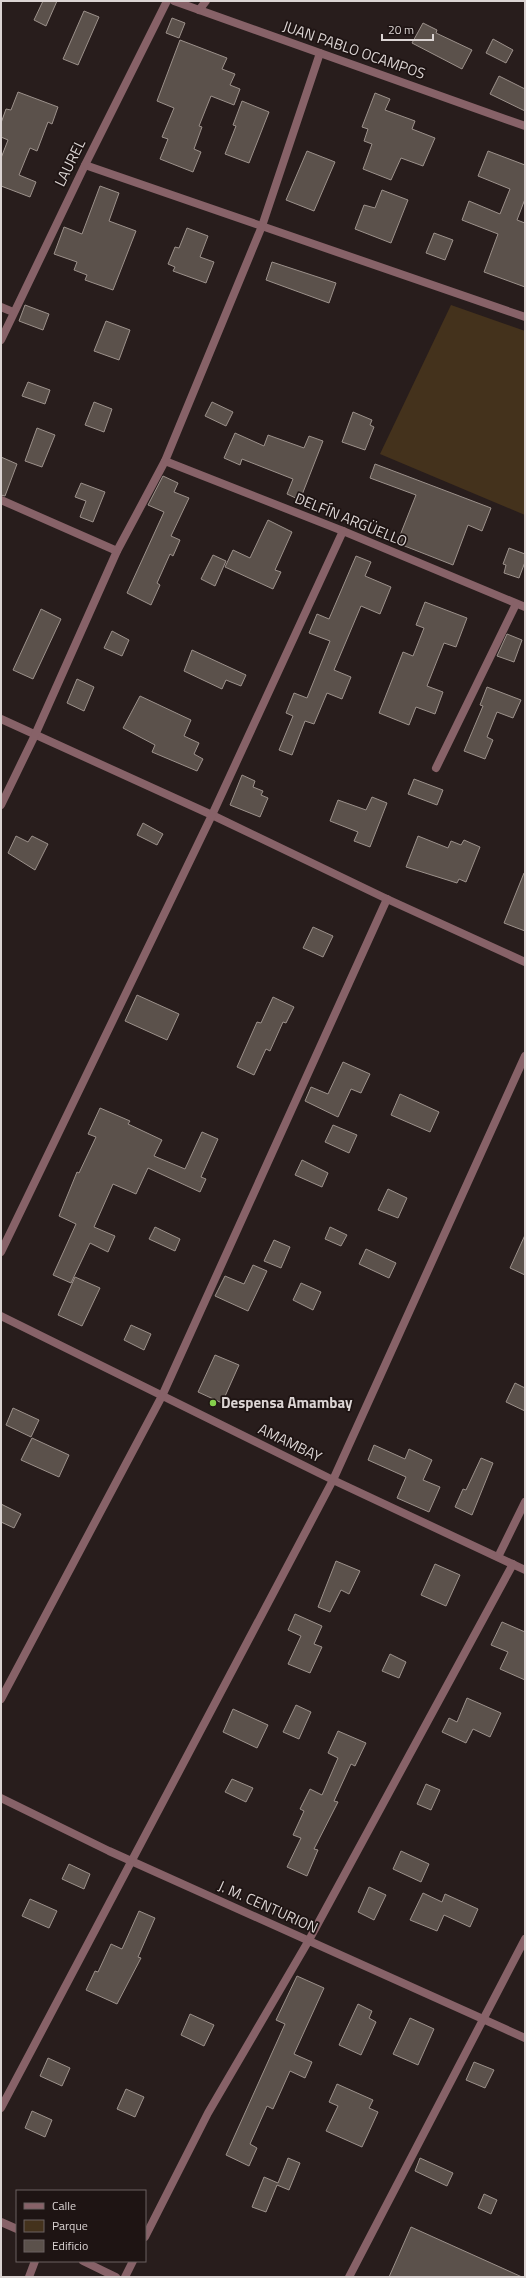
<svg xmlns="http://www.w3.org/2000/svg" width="526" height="2278" viewBox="0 0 526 2278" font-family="'Titillium Web',sans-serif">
  <rect width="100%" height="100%" fill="#281d1c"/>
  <polygon fill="#44321c" points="451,305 525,331 525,515 380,454"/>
  <g fill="#5b514b" stroke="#9c918b">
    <polygon points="43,1 57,1 46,26 34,20"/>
    <polygon points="84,11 99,17 78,65 63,59"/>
    <polygon points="172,18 185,23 179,38 166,33"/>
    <polygon points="423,23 437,30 436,33 472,50 462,69 412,43"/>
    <polygon points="493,39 513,50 506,63 486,53"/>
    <polygon points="180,40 227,58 222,69 235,74 230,85 240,89 234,105 211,96 199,126 202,127 194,149 201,152 193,172 160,159 168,139 162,137 174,108 157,101"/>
    <polygon points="499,76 525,89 525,111 490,94"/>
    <polygon points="18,92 58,107 52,124 48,122 37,151 30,148 19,175 36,182 30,197 1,186 1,158 8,140 1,137 1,123 6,109 11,110"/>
    <polygon points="375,93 390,99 385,110 415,121 412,129 435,138 423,166 401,158 391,180 363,169 372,144 364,141 368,129 362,127"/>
    <polygon points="242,101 269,112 249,163 225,154 236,126 233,125"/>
    <polygon points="307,151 335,162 314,211 286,200"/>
    <polygon points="488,151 525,165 525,199 517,220 525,223 525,287 484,272 498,234 462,220 469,201 500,214 510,189 478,176"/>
    <polygon points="100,186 119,193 109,221 136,231 113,290 85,280 87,275 74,270 77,262 54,254 64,227 82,234"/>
    <polygon points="382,190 408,200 391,243 355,229 364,205 375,208"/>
    <polygon points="187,228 208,236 200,257 214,262 206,283 173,271 175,267 168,264 175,247 179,248"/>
    <polygon points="434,233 453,240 445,260 426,253"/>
    <polygon points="272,262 336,283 329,303 266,280"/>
    <polygon points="25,305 49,314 43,330 19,321"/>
    <polygon points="106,321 130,330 119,360 94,351"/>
    <polygon points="28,382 50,390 45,404 22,396"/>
    <polygon points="94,402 112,409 104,432 85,425"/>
    <polygon points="212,402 233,412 226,426 205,416"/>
    <polygon points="353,412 372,420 370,425 374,427 365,450 342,442"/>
    <polygon points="37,428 55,435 42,467 25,461"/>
    <polygon points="235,433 264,446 268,435 304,448 309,436 323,441 300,500 287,494 293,479 242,459 240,465 224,458"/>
    <polygon points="1,457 17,464 5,496 1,495"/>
    <polygon points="375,464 491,508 482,531 468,525 453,565 397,543 416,495 370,478"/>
    <polygon points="163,476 178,483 174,492 189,498 171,536 180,540 173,556 170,554 157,583 160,585 151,605 127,593 164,512 148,505"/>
    <polygon points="81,483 105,492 93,522 80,517 86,501 75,497"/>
    <polygon points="268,520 292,532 275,570 281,572 273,589 225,567 233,550 250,558"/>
    <polygon points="509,548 525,554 525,562 519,578 504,573 506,565 503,564"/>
    <polygon points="213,555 226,561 215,586 201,579"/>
    <polygon points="356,556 371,562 365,576 391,587 380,614 361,606 334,670 351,677 342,699 327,693 314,724 305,721 292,755 279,750 293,716 286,713 294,693 307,698 330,641 309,633 317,614 329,619"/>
    <polygon points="425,602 467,618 456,647 444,643 427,686 443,692 435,714 416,707 409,725 379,713 403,652 413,656 424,628 416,625"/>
    <polygon points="41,609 61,619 33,679 13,670"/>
    <polygon points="112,631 129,640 122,656 104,648"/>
    <polygon points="507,634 522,640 514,662 497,656"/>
    <polygon points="192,650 246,675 241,686 226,680 222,689 184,671"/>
    <polygon points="77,679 94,687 84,711 67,703"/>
    <polygon points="487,687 521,700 513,718 497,712 487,737 493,740 485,759 464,751 483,706 480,705"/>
    <polygon points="140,696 191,720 184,736 199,743 194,754 203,759 197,771 152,752 155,745 123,728"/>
    <polygon points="242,775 255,781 253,787 263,791 261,795 268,798 260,817 230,805"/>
    <polygon points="414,779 443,790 437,805 408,794"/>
    <polygon points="372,797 387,803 370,847 354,841 358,832 330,821 338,800 366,810"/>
    <polygon points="143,823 163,834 157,845 137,835"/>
    <polygon points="16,836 28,842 32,836 48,844 35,870 8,853"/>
    <polygon points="418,836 448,848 451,841 461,845 464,840 480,847 466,882 459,879 457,883 406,867"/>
    <polygon points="524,873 525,873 525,931 504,923"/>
    <polygon points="313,927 333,936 323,957 303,948"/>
    <polygon points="137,995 179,1014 167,1040 125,1021"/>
    <polygon points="273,997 294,1007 286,1023 283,1022 270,1051 266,1049 254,1075 237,1067 257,1022 261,1023"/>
    <polygon points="343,1062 370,1074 361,1093 351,1089 338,1117 305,1101 311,1087 328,1094"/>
    <polygon points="400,1094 439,1112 430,1132 391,1115"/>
    <polygon points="100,1108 130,1121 128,1124 162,1140 154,1156 185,1169 202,1132 218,1139 201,1177 206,1179 200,1192 148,1168 136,1194 113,1184 94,1227 115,1236 108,1252 90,1243 71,1283 53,1275 76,1224 59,1216 77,1172 79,1173 96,1137 88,1134"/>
    <polygon points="333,1125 357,1135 349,1153 325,1142"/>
    <polygon points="302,1160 328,1173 322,1187 295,1175"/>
    <polygon points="388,1189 407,1198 398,1218 378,1210"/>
    <polygon points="155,1227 180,1239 175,1251 149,1239"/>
    <polygon points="330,1227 347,1235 341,1246 325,1239"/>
    <polygon points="525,1235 525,1275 510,1268"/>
    <polygon points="274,1240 290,1247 281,1268 264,1261"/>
    <polygon points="366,1249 396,1263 389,1278 359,1264"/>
    <polygon points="253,1265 267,1271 248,1311 215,1296 225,1276 244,1284"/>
    <polygon points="75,1277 100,1288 82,1326 58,1315"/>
    <polygon points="301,1283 321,1292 313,1310 293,1300"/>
    <polygon points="131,1325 151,1334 144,1350 124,1340"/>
    <polygon points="215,1355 239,1365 222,1403 198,1392"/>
    <polygon points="515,1383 525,1388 525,1411 506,1402"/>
    <polygon points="13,1408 39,1420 31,1437 6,1425"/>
    <polygon points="32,1438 69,1455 59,1477 21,1460"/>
    <polygon points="374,1445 405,1459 409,1449 432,1460 423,1480 440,1487 429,1512 397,1498 406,1477 368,1460"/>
    <polygon points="481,1458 493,1463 472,1515 455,1507 463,1489 466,1490"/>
    <polygon points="1,1504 21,1514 14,1528 1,1522"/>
    <polygon points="336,1561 360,1571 349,1594 341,1590 330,1612 318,1607"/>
    <polygon points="435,1564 460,1575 446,1606 421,1595"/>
    <polygon points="295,1614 322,1626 314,1644 322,1647 310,1673 288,1664 301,1636 288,1630"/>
    <polygon points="502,1622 525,1632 525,1680 500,1669 508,1652 491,1645"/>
    <polygon points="390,1654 406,1662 399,1678 382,1671"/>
    <polygon points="467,1698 501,1713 490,1737 473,1729 466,1743 442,1732 449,1718 457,1722"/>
    <polygon points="296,1705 311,1712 299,1739 283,1732"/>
    <polygon points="233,1709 268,1725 257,1748 223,1732"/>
    <polygon points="338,1731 366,1743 355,1766 351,1764 334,1801 338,1802 314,1849 318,1850 307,1876 287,1867 301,1838 293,1835 304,1811 300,1809 310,1789 322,1795 338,1758 328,1753"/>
    <polygon points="232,1779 253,1788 246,1802 225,1792"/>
    <polygon points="426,1784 440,1790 431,1810 417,1804"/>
    <polygon points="401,1851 429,1864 421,1882 393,1869"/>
    <polygon points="69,1864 90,1874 84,1889 62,1879"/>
    <polygon points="369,1887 386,1895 374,1920 358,1912"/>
    <polygon points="423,1893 442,1902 445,1894 478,1909 470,1927 444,1915 437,1931 410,1920"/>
    <polygon points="30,1899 57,1911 49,1928 22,1916"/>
    <polygon points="139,1911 155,1918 138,1957 141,1958 117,2004 86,1990 95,1971 98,1972 111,1944 122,1949"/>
    <polygon points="297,1976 324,1988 294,2054 312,2062 305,2078 290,2071 273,2109 267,2106 250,2144 257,2148 249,2166 226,2155 285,2024 276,2020"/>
    <polygon points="358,2004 372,2011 369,2018 376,2022 361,2055 339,2045"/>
    <polygon points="190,2014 214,2025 204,2046 181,2035"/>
    <polygon points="410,2018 434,2029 418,2065 393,2054"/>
    <polygon points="48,2058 70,2068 62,2086 40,2076"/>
    <polygon points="474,2062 494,2070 485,2088 466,2080"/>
    <polygon points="337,2084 373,2100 369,2108 378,2112 362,2147 326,2131 338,2106 329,2102"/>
    <polygon points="126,2089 144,2097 135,2117 117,2109"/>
    <polygon points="32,2111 52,2120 45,2137 25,2128"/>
    <polygon points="288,2158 300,2163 289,2190 277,2185 266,2212 252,2207 264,2177 278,2183"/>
    <polygon points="420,2158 453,2173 447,2186 415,2171"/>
    <polygon points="484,2194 497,2200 491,2214 478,2208"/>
    <polygon points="411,2227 522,2277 389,2277"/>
  </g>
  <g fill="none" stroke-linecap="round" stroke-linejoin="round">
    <g stroke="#876268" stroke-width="8">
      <polyline points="199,10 206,1"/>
      <polyline points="85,165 525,317"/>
      <polyline points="1,307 13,312"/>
      <polyline points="1,340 85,165 167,1"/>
      <polyline points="165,461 343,531 525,607"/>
      <polyline points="1,500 117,551"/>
      <polyline points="1,719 212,815 387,899 525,962"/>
      <polyline points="436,768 516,604"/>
      <polyline points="1,805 35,735 117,551 165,461 262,226 320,53"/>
      <polyline points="1,1252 212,815 343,531"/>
      <polyline points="1,1316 333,1480 525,1570"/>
      <polyline points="498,1557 525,1502"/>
      <polyline points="1,1699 162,1396 387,899"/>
      <polyline points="1,1798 109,1851 525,2038"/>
      <polyline points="1,2108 333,1480 525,1056"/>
      <polyline points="1,2222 17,2229"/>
      <polyline points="145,2237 208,2113 309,1940 513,1564"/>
      <polyline points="83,2261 116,2277"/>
      <polyline points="29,2277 35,2261"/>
      <polyline points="125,2277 133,2261"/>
      <polyline points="349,2277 525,1939"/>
    </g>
    <polyline stroke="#876268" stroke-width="8" points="174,1 525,126"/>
  </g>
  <circle fill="#85cf4c" stroke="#1e1413" stroke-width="1.5" cx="213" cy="1403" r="4"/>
  <g text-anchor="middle" stroke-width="3.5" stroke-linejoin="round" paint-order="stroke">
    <g font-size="15" fill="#dbd4d3" stroke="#1e1413">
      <text transform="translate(354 50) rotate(19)" y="5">JUAN PABLO OCAMPOS</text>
      <text transform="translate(70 163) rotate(-64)" y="5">LAUREL</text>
      <text transform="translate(351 520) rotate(22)" y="5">DELFÍN ARGÜELLO</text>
      <text transform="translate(290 1443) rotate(26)" y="5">AMAMBAY</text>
      <text transform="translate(268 1907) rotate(24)" y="5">J. M. CENTURION</text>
    </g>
    <g font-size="15" font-weight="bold" fill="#dbd4d3" stroke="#1e1413" text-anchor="start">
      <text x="221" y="1408">Despensa Amambay</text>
    </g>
  </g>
  <rect width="526" height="2278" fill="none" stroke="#dbd4d3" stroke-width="4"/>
  <rect x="16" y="2190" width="130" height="72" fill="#1e1413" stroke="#6a6160"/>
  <rect x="24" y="2203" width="20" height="6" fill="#876268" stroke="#6a6160"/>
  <text x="52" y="2210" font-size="12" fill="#dbd4d3">Calle</text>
  <rect x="24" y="2220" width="20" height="12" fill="#44321c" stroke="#6a6160"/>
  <text x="52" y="2230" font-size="12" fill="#dbd4d3">Parque</text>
  <rect x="24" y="2240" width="20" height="12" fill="#5b514b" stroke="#6a6160"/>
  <text x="52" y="2250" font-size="12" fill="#dbd4d3">Edificio</text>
  <path d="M382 34v6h51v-6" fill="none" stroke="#dbd4d3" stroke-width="2"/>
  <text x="388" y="34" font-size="12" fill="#dbd4d3" stroke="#1e1413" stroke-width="3" paint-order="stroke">20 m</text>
</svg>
